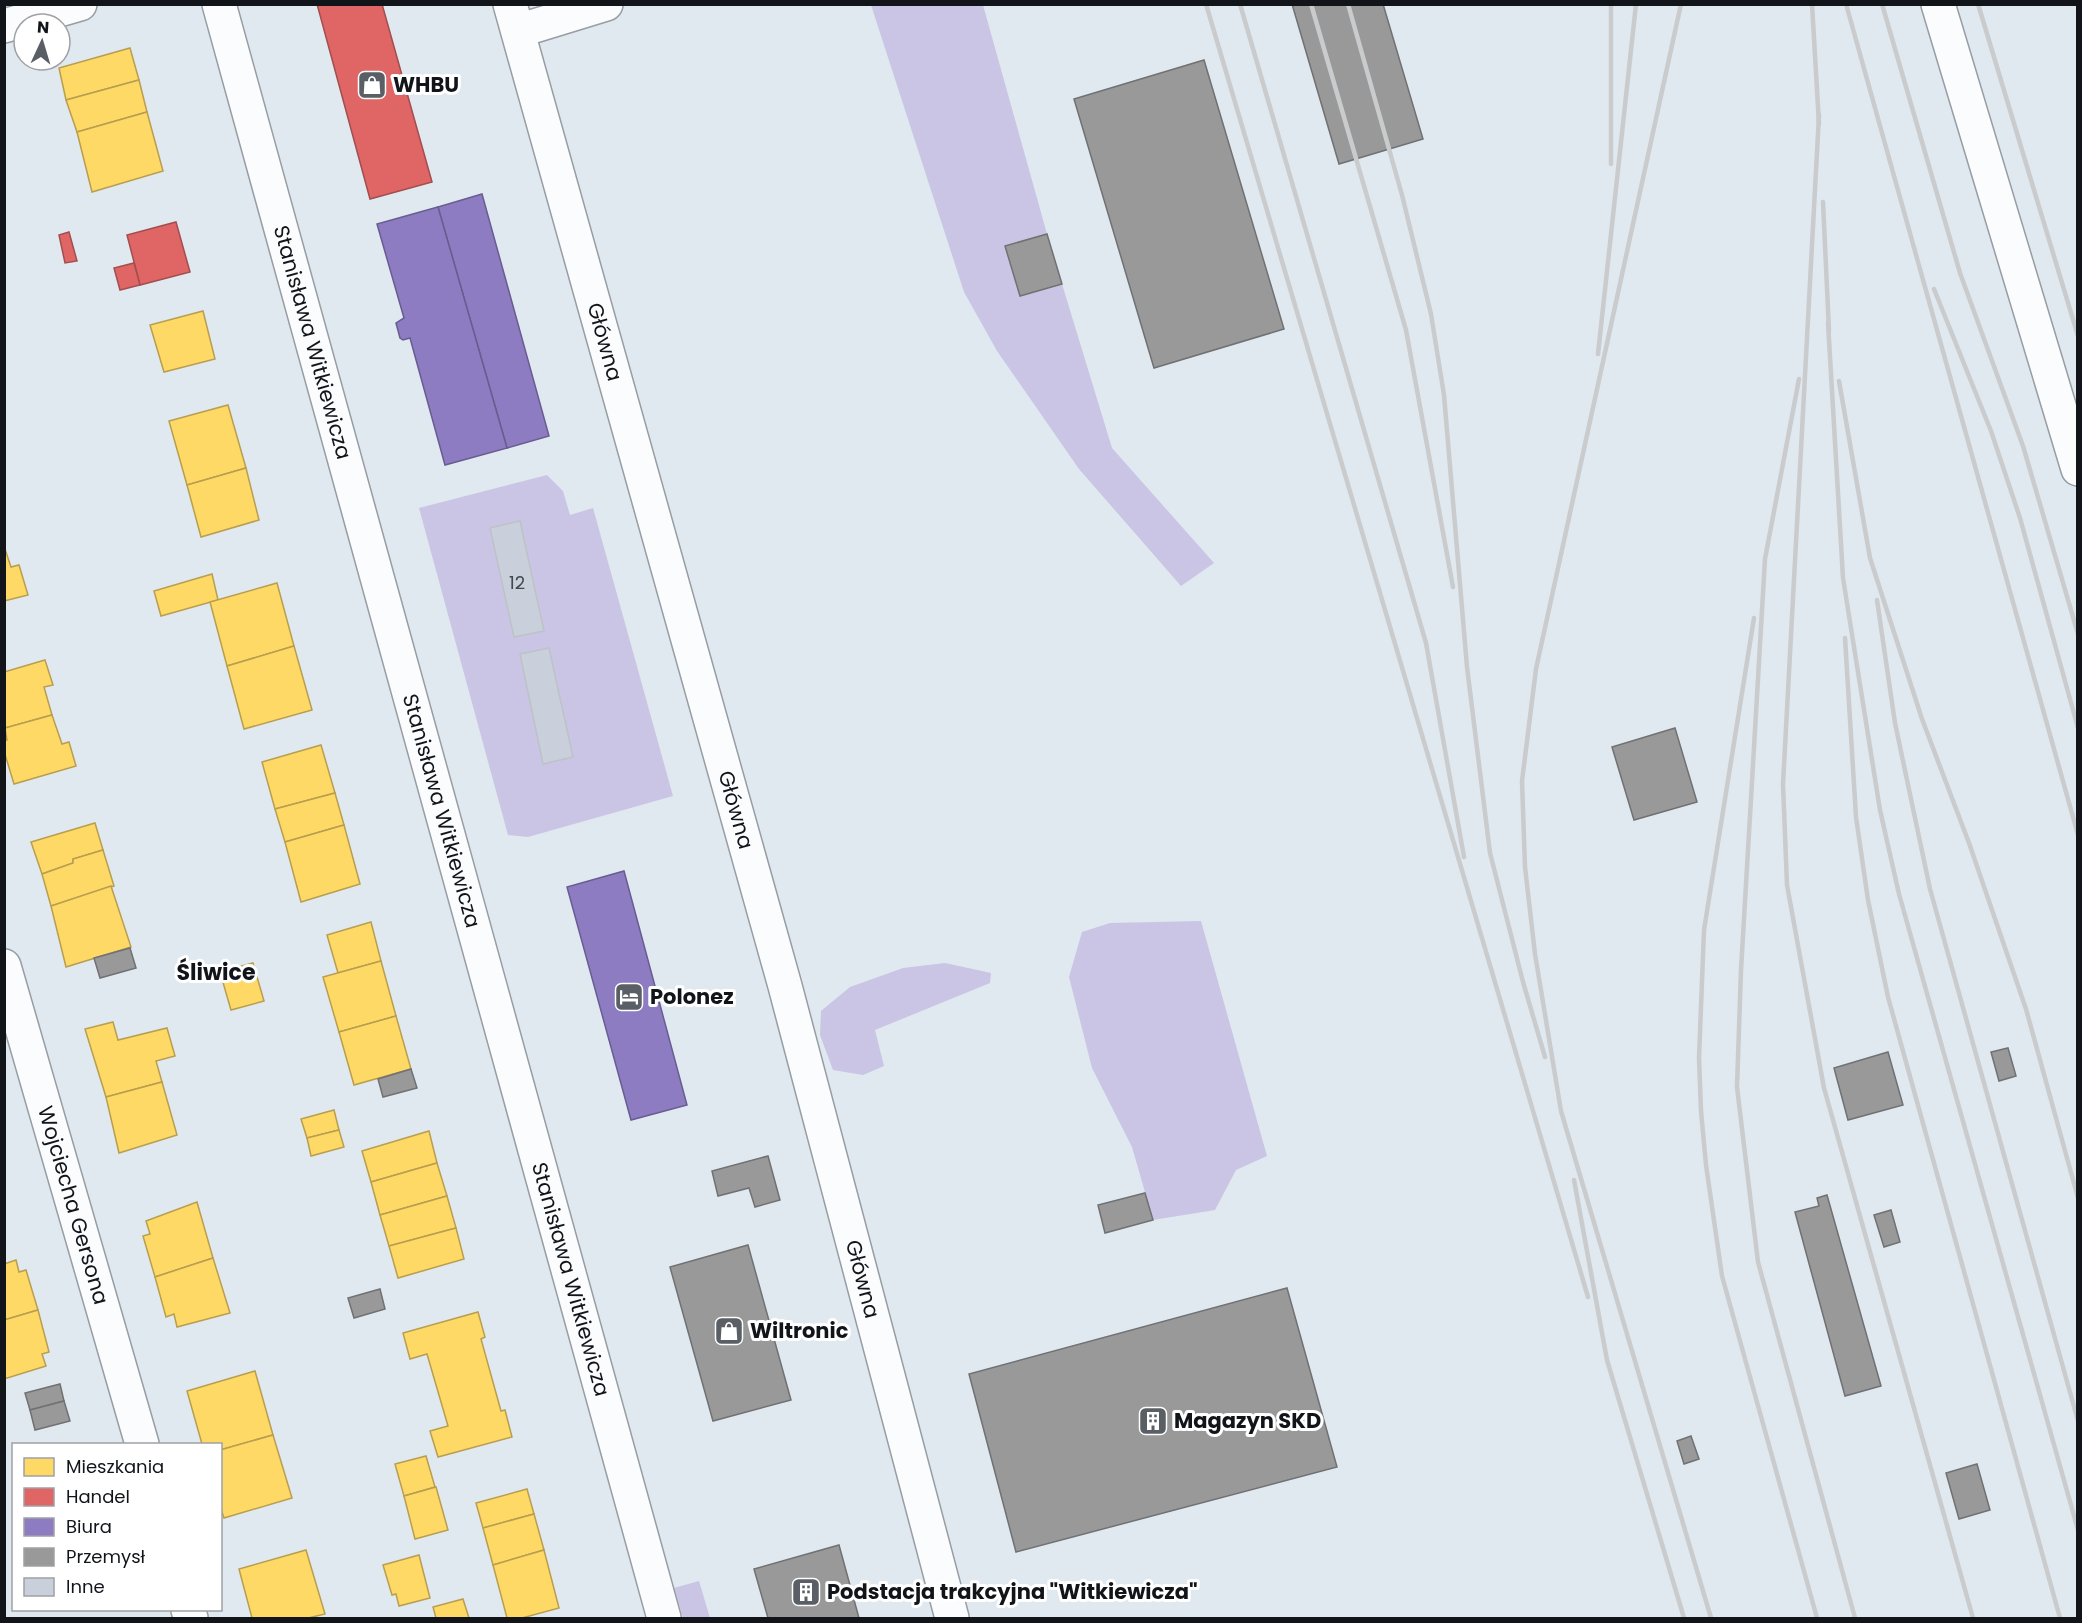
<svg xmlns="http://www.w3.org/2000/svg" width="2082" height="1623" viewBox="0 0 2082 1623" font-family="Poppins,sans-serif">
  <rect width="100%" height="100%" fill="#e0e8f0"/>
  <g fill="#cac5e4">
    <polygon points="871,5 983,5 1047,234 1006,246 1062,284 1112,448 1214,563 1181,586 1079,469 997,351 964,292"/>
    <polygon points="547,475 563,491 570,515 593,508 673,796 528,837 508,835 419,508"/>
    <polygon points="1201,921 1267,1156 1236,1170 1215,1210 1153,1220 1132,1147 1092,1068 1069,977 1082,932 1110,923"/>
    <polygon points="945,963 991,973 990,983 875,1030 884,1066 863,1075 833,1070 820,1035 821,1011 850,987 903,968"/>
    <polygon points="699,1581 710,1618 683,1618 674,1588"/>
  </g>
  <g fill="#ffd966" stroke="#b89e4f" stroke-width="1.5">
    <polygon points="130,48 139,80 66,100 59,68"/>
    <polygon points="139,80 147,112 77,132 66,100"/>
    <polygon points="147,112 163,171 92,192 77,132"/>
    <polygon points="203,311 215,359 164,372 150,325"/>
    <polygon points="228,405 246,468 187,485 169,421"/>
    <polygon points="246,468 259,520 201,537 187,485"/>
    <polygon points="4,546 11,567 19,565 28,595 4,601"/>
    <polygon points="212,574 218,600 161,616 154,591"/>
    <polygon points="277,583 294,646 227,666 210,602"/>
    <polygon points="294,646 312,710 244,729 227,666"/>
    <polygon points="45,660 53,685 44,687 52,715 5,728 4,672"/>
    <polygon points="52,715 62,744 69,742 76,766 14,784 4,751 4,741 7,740 5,728"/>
    <polygon points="321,745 335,793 275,809 262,762"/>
    <polygon points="335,793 344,825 285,842 275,809"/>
    <polygon points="95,823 103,850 73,859 73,863 42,874 31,842"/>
    <polygon points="344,825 360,884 301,902 285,842"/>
    <polygon points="103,850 114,886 51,906 42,874 73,863 73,859"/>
    <polygon points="111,886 131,947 66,967 51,906"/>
    <polygon points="371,922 381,961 338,973 327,935"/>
    <polygon points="381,961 396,1016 339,1032 323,977"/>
    <polygon points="253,963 264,1001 231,1010 220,972"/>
    <polygon points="396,1016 411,1069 354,1085 339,1032"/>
    <polygon points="113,1022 118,1040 167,1028 175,1056 156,1061 162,1082 106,1097 85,1029"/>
    <polygon points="162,1082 177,1135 119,1153 106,1097"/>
    <polygon points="334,1110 339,1130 307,1138 301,1119"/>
    <polygon points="339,1130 344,1147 311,1156 307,1138"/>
    <polygon points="429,1131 437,1163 371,1182 362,1151"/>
    <polygon points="437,1163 447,1196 380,1215 371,1182"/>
    <polygon points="447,1196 456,1228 389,1246 380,1215"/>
    <polygon points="197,1202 213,1258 155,1277 143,1236 150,1234 146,1221"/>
    <polygon points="456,1228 464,1259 398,1278 389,1246"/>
    <polygon points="213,1258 230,1313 177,1327 174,1314 166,1317 155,1277"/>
    <polygon points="16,1260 19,1272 26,1270 38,1310 4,1320 4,1264"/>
    <polygon points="38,1310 49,1352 42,1354 46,1366 4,1379 4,1320"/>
    <polygon points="478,1312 485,1337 481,1339 501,1411 505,1410 512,1437 438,1457 430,1431 448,1426 427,1354 410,1359 403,1333"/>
    <polygon points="255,1371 273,1435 220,1450 220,1444 202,1444 187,1391"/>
    <polygon points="273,1435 292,1498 224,1518 220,1506 220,1450"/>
    <polygon points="426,1456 435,1487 404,1496 395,1464"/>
    <polygon points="436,1487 448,1530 415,1539 404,1496"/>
    <polygon points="527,1489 534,1514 483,1528 476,1503"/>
    <polygon points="534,1514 544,1550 493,1565 483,1528"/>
    <polygon points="306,1550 325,1614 308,1618 252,1618 239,1569"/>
    <polygon points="544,1550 559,1608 522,1618 507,1618 493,1565"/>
    <polygon points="419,1555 430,1598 399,1606 396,1594 392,1595 383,1565"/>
    <polygon points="463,1599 469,1618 436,1618 433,1607"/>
  </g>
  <g fill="#e06666" stroke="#a24e4f" stroke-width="1.5">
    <polygon points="317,4 382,4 432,182 370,199"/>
    <polygon points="176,222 190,272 140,285 127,235"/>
    <polygon points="69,232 77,261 65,263 59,235"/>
    <polygon points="134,263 140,285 120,290 114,268"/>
  </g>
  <g fill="#8e7cc3" stroke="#685d90" stroke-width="1.5">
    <polygon points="482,194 549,436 507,448 438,207"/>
    <polygon points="438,207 507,448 445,465 410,338 403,340 400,338 396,323 404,318 377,224"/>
    <polygon points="624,871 687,1105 631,1120 567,887"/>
  </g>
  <g fill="#999" stroke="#707173" stroke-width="1.5">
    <polygon points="1292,4 1383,4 1423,139 1339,164"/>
    <polygon points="1204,60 1284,329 1154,368 1074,99"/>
    <polygon points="1047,234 1062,284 1020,296 1005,246"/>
    <polygon points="1675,728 1697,802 1634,820 1612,747"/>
    <polygon points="130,948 136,968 100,978 94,958"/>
    <polygon points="2008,1048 2016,1076 1999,1081 1991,1052"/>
    <polygon points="1888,1052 1903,1105 1848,1120 1834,1068"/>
    <polygon points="411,1069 417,1088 383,1097 378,1079"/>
    <polygon points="768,1156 780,1200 755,1207 749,1188 718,1196 712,1171"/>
    <polygon points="1145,1193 1153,1220 1105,1233 1098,1205"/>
    <polygon points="1827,1195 1881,1386 1845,1396 1795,1212 1819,1206 1817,1198"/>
    <polygon points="1891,1210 1900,1242 1884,1247 1874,1215"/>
    <polygon points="748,1245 791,1400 713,1421 670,1267"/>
    <polygon points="1287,1288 1337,1467 1016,1552 969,1374"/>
    <polygon points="380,1289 385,1309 354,1318 348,1298"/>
    <polygon points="60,1384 64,1401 30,1410 25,1393"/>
    <polygon points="64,1401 70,1421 35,1430 30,1410"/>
    <polygon points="1691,1436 1699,1459 1684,1464 1677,1441"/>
    <polygon points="1977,1464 1990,1510 1959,1519 1946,1473"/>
    <polygon points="839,1545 859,1618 768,1618 754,1569"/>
  </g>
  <g fill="#cad0db" stroke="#bdc2c8" stroke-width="1.5">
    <polygon points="520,521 544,631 514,637 490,528"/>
    <polygon points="549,648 573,757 543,764 520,654"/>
  </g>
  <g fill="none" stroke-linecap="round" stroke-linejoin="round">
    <g stroke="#979da3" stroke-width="36">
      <g id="minor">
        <path id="s1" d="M219,4L664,1618"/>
        <path id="s2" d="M510,4L785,986L952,1618"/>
        <polyline points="1938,4 2078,469"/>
        <polyline points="4,26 80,4"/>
        <polyline points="518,31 606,4"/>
        <path id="s3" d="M4,966L142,1444"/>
        <polyline points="188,1610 191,1618"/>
      </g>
    </g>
    <use href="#minor" stroke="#fafcfd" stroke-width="33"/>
    <g stroke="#c9cbcd" stroke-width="4.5">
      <polyline points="1206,4 1588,1297"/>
      <polyline points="1240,4 1426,643 1464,857"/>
      <polyline points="1311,4 1406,330 1453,587"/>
      <polyline points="1348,4 1402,195 1431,314 1444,395 1467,667 1490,853 1523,982 1545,1057"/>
      <polyline points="1681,4 1536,669 1522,781 1525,867 1535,954 1561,1111 1711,1618"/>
      <polyline points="1812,4 1819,124"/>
      <polyline points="1846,4 2078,835"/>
      <polyline points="1882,4 1960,273 2023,446 2078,634"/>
      <polyline points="1978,4 2078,336"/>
      <polyline points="1819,115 1783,784 1787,885 1824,1088 1973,1618"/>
      <polyline points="1611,164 1611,4"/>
      <polyline points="1823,202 1829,331"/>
      <polyline points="1934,289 1991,431 2020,518 2078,728"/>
      <polyline points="1828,323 1843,578 1880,810 1899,894 2078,1530"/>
      <polyline points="1598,354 1636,4"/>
      <polyline points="1799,379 1765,559 1741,970 1737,1087 1758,1262 1855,1618"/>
      <polyline points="1839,381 1870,558 1922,719 1969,843 2026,1009 2078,1198"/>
      <polyline points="1877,600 1895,723 1930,889 2078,1421"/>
      <polyline points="1754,618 1704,930 1699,1058 1701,1111 1706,1165 1722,1276 1817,1618"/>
      <polyline points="1845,638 1856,817 1868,900 1888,997 2060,1618"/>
      <polyline points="1574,1180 1607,1360 1684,1618"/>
    </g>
  </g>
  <defs>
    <g id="shop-square" transform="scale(1.5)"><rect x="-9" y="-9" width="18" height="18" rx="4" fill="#595f65" stroke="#fff"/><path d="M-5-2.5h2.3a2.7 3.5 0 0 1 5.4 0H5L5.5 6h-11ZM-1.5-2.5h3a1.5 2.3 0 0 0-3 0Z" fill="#fff"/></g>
    <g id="hotel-square" transform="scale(1.5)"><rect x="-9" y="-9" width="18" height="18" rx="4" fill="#595f65" stroke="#fff"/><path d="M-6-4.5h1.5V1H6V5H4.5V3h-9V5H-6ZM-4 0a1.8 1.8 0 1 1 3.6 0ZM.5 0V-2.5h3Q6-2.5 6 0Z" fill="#fff"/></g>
    <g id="building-square" transform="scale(1.5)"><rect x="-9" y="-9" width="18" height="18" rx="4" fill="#595f65" stroke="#fff"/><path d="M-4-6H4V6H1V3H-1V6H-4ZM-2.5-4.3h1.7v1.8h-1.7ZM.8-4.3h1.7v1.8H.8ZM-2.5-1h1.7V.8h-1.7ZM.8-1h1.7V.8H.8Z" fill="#fff"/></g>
  </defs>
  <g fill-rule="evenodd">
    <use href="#shop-square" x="372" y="85"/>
    <use href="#hotel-square" x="629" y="997"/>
    <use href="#shop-square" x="729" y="1331"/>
    <use href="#building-square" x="1153" y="1421"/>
    <use href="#building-square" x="806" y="1592"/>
  </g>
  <g text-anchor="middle" stroke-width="6" stroke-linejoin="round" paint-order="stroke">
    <g font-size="18" fill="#43484e">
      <text x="517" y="589">12</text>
    </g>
    <g font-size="21" font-weight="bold" fill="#11151a" stroke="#fff" text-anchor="start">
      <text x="393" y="92">WHBU</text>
      <text x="650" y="1004">Polonez</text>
      <text x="750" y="1338">Wiltronic</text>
      <text x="1174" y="1428">Magazyn SKD</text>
      <text x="827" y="1599">Podstacja trakcyjna "Witkiewicza"</text>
    </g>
    <g font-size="21" fill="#11151a" stroke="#fff">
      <text dy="7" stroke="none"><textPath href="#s2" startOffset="351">Główna</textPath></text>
      <text dy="7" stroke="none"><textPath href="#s1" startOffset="351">Stanisława Witkiewicza</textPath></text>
      <text dy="7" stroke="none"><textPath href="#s2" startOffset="837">Główna</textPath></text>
      <text dy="7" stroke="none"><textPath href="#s1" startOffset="837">Stanisława Witkiewicza</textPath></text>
      <text dy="7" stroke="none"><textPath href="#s3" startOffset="249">Wojciecha Gersona</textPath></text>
      <text dy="7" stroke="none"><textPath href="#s2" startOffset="1323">Główna</textPath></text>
      <text dy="7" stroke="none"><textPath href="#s1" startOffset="1323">Stanisława Witkiewicza</textPath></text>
    </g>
    <g font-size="22" font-weight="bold" fill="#11151a" stroke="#fff">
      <text x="216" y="980">Śliwice</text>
    </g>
  </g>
  <rect width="2082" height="1623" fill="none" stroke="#11151a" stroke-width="12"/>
  <rect x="12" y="1443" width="210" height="168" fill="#ffffff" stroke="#a0a1a3" stroke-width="1.5"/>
  <rect x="24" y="1458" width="30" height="18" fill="#ffd966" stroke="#a0a1a3" stroke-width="1.5"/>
  <text x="66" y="1473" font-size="18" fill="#11151a">Mieszkania</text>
  <rect x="24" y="1488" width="30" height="18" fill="#e06666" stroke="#a0a1a3" stroke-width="1.5"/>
  <text x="66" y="1503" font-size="18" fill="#11151a">Handel</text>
  <rect x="24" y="1518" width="30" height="18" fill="#8e7cc3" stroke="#a0a1a3" stroke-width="1.5"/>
  <text x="66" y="1533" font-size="18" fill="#11151a">Biura</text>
  <rect x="24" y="1548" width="30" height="18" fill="#999999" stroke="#a0a1a3" stroke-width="1.5"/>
  <text x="66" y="1563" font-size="18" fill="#11151a">Przemysł</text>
  <rect x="24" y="1578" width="30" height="18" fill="#cad0db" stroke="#a0a1a3" stroke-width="1.5"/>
  <text x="66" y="1593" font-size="18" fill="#11151a">Inne</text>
  <g transform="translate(42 42) rotate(4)"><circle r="28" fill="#ffffff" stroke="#a0a1a3" stroke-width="1.5"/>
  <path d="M0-4.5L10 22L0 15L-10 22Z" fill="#595f65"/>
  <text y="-9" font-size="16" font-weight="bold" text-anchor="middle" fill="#11151a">N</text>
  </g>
</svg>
